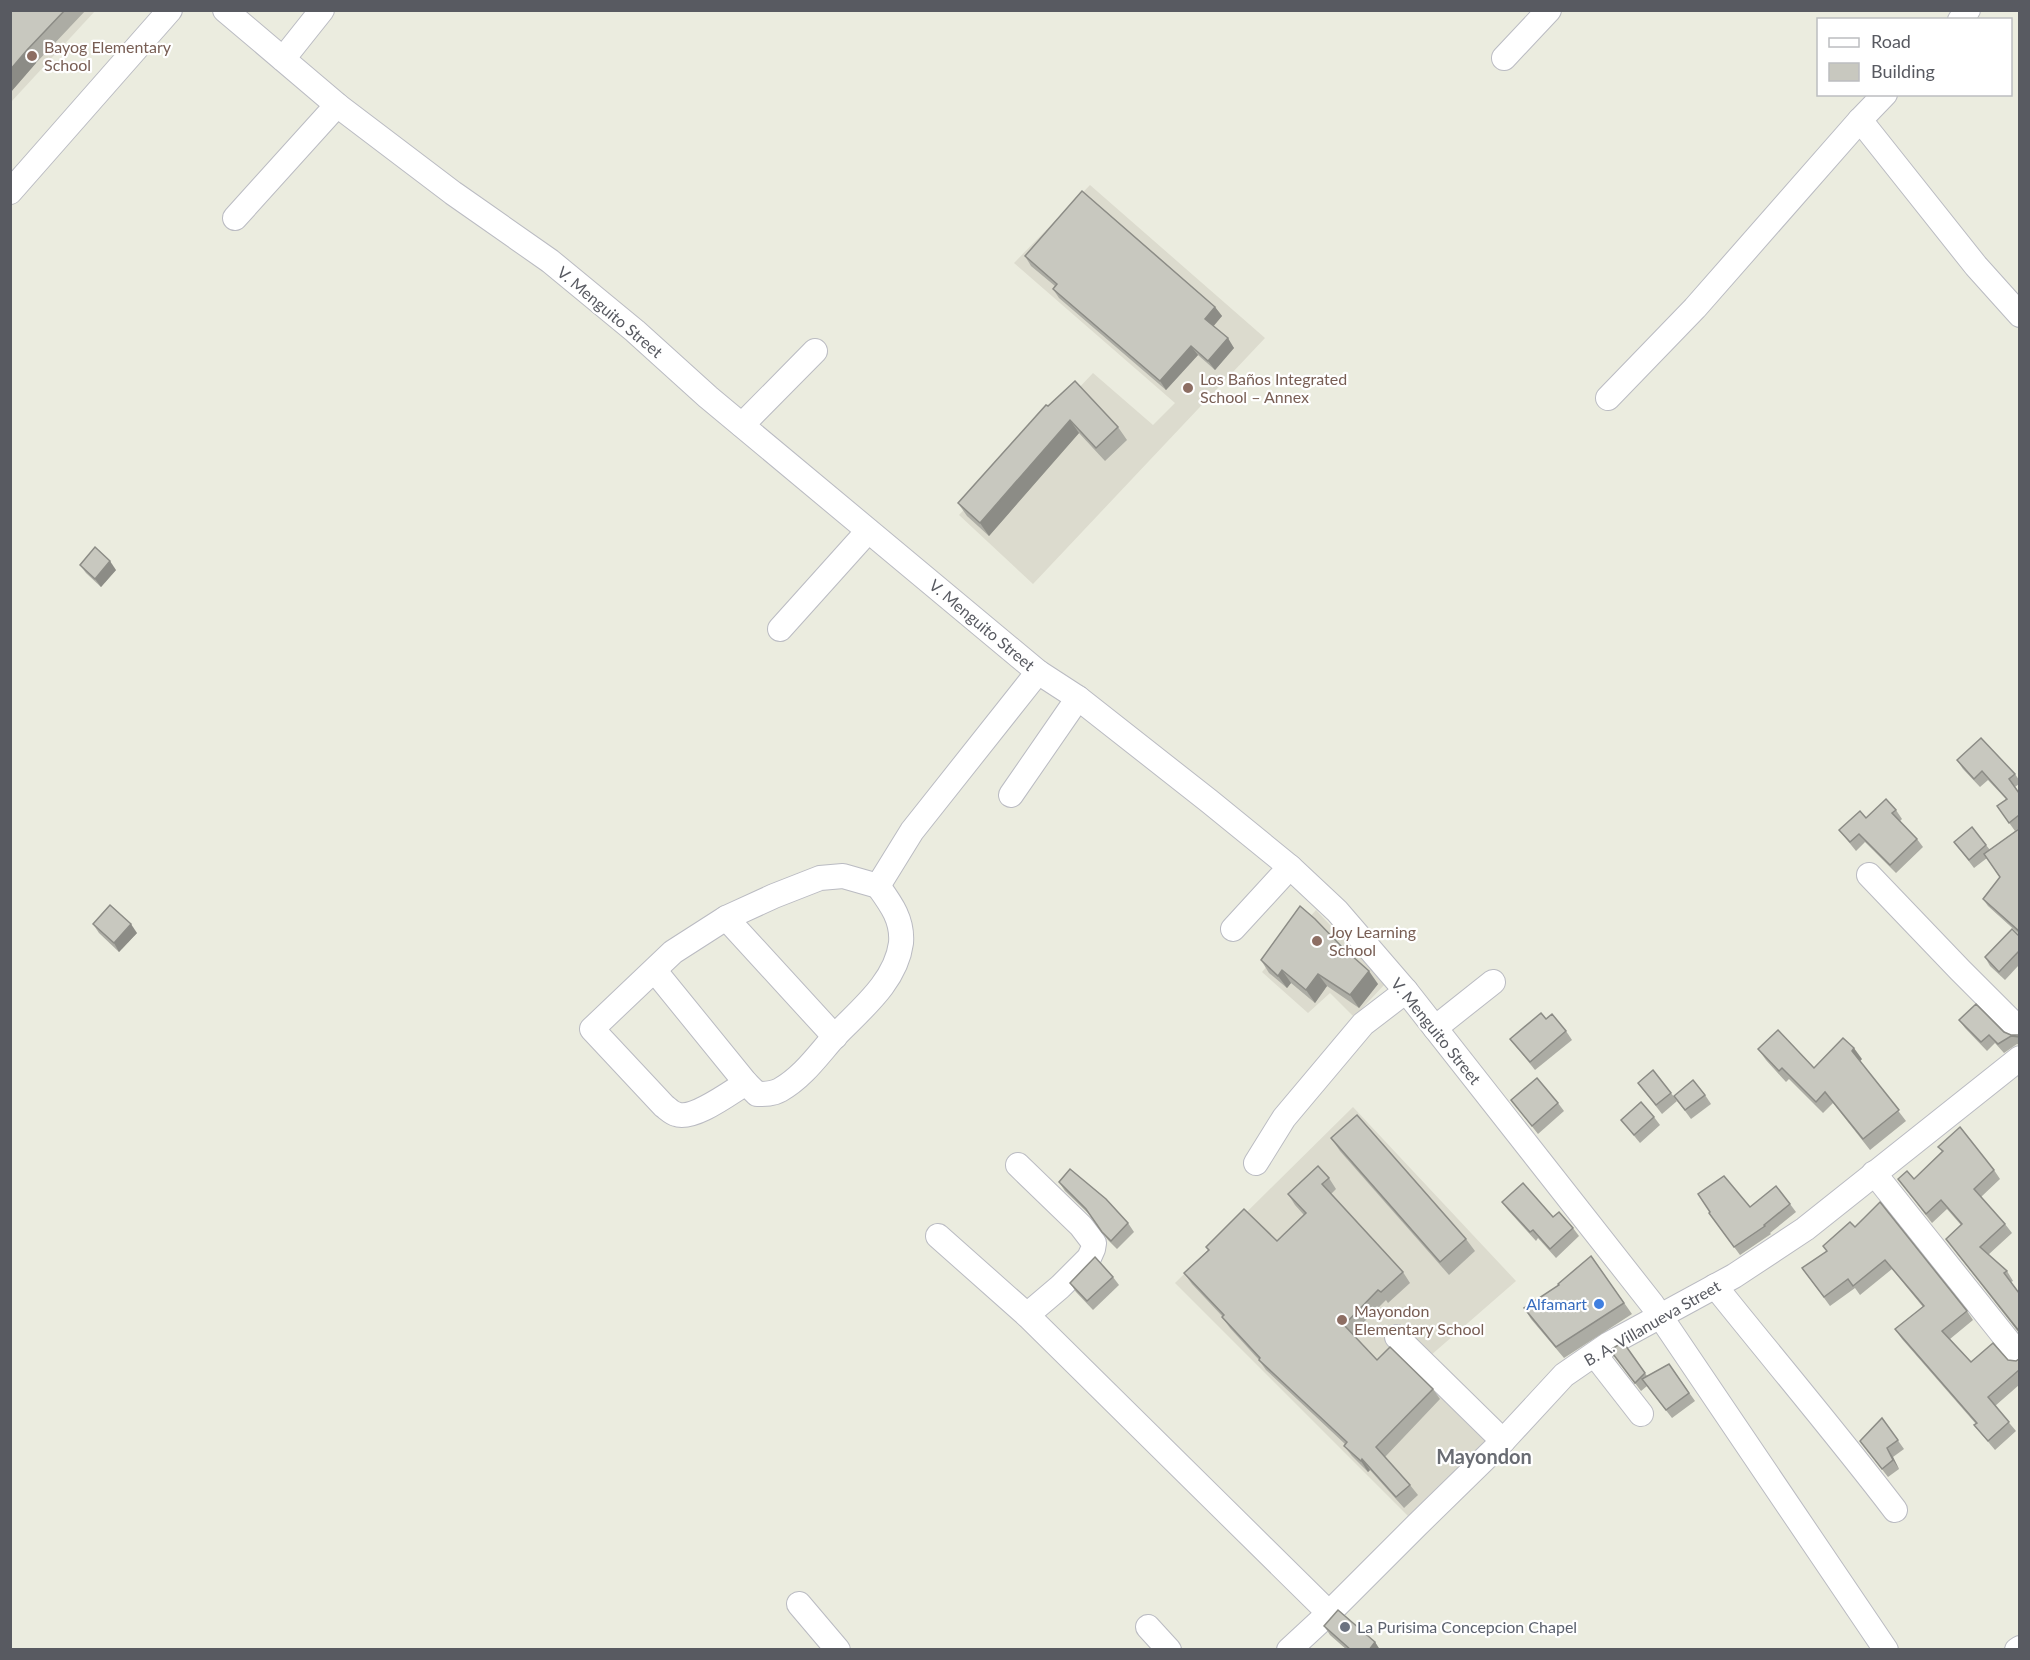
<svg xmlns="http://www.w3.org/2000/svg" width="2030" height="1660" viewBox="0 0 2030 1660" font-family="Lato,sans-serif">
  <rect width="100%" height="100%" fill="#ebecdf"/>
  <g fill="#dcdbce">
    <polygon points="11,11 95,11 11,102"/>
    <polygon points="1090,185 1265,338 1033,584 959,515 1093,373 1153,425 1175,403 1014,263"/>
    <polygon points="1316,910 1385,984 1354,1017 1330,993 1308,1013 1262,972"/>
    <polygon points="1353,1107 1516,1281 1430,1356 1499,1430 1408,1516 1175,1283"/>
  </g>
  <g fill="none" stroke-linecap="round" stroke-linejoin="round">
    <g stroke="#babbc2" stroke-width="26">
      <g id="minor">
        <polyline points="225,10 337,105 453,193 550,261 635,331 708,397 1038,672 1078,698 1209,801 1290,867 1337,911 1406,991 1652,1304 1886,1650"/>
        <polyline points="1960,20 1968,10"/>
        <polyline points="1504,58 1549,10"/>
        <polyline points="283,59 322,10"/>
        <polyline points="1860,120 1976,266 2020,315"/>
        <polyline points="10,192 170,10"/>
        <polyline points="235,218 337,105"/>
        <polyline points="1608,398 1695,308 1860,120 1885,94"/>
        <polyline points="742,425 815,351"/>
        <polyline points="780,629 868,531"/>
        <polyline points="1011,795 1078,698"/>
        <polyline points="1869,875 1960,970 2020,1030"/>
        <polyline points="726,918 835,1037"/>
        <polyline points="1233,929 1290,867"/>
        <path d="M655,971L746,1083L757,1094C765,1094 773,1094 780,1090C803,1077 818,1055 835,1036C860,1010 896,982 901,943C903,920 891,904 878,886"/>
        <polyline points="1435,1028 1493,982"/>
        <path d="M746,1083C731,1092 693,1121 676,1114C672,1113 668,1109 664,1106L592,1029L673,952L726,918L774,896L820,878L843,876L878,886L912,831L1038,672"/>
        <polyline points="1256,1163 1284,1118 1363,1024 1406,991"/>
        <polyline points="1018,1165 1081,1226 1094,1243 1093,1249 1089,1258 1060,1287 1027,1315"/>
        <polyline points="1874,1173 2020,1356"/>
        <polyline points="938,1236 1027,1315 1329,1613"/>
        <path d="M1715,1286C1775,1361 1837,1434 1895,1510"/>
        <polyline points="1397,1337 1503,1441"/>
        <polyline points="1595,1355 1641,1414"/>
        <polyline points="799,1604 838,1650"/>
        <polyline points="1148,1627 1169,1650"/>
        <polyline points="1289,1650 1329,1613 1417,1525 1503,1441 1564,1375 1609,1344 1734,1276 1805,1229 2020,1058"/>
        <polyline points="2017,1650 2020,1648"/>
      </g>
    </g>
    <use href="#minor" stroke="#fff" stroke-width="24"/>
  </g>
  <g fill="#acaca4">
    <polygon points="10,10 86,10 36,63 10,93"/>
    <polygon points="1025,256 1215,307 1222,316 1213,326 1234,348 1215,370 1198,355 1166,390 1059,298 1053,289 1055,286 1031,266"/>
    <polygon points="1048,406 1118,427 1127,440 1105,461 1079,433 989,536 967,516 958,503"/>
    <polygon points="80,565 116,570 101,587 86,573"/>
    <polygon points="1957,760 2015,774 2019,780 2019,784 2015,787 2019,793 2019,828 2015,831 1997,806 2006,799 1988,780 1980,787 1963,769"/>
    <polygon points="1896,810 1902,819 1900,821 1917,839 1923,847 1896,873 1865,842 1856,851 1839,830 1866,818"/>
    <polygon points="2019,829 2019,934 1988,906 1983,899 2000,877 1987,858 1974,868 1954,842 1986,845 1990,850"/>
    <polygon points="93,924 137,933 119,952 99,933"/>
    <polygon points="2019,936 2019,965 2005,980 1990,966 1985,957"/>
    <polygon points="1261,960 1378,984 1359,1008 1327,986 1315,1003 1291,983 1287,988 1269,973"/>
    <polygon points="1959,1020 2011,1035 2019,1035 2019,1045 2017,1044 2004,1053 1995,1043 1987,1051 1965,1028"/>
    <polygon points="1566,1031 1572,1040 1535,1070 1510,1039"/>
    <polygon points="1758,1049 1814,1068 1862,1059 1860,1061 1906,1121 1870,1150 1833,1103 1823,1113 1789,1079 1786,1082 1766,1060"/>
    <polygon points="1638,1083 1671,1093 1677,1101 1662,1114"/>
    <polygon points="1705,1095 1711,1104 1691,1119 1674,1096"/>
    <polygon points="1511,1100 1558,1103 1564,1111 1538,1134"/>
    <polygon points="1654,1117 1660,1125 1640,1143 1621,1120"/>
    <polygon points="1331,1138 1466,1239 1475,1251 1449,1275 1340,1151"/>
    <polygon points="1938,1147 1994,1170 2000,1179 1981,1197 2005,1224 2012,1233 1988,1255 2007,1271 2013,1281 2011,1282 2019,1293 2019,1333 1946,1239 1961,1225 1947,1209 1932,1223 1898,1179 1914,1179 1942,1152"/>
    <polygon points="1329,1178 1336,1189 1331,1194 1403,1272 1410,1283 1388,1303 1386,1300 1352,1334 1377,1360 1433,1389 1440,1399 1385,1457 1410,1485 1418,1495 1404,1508 1370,1470 1368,1472 1352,1456 1344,1446 1345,1444 1266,1370 1259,1360 1230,1328 1222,1317 1223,1317 1192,1284 1184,1273 1208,1250 1206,1247 1277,1241 1304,1215 1295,1205 1288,1194"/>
    <polygon points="1059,1182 1128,1223 1134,1232 1117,1249 1108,1240 1092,1217 1065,1191"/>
    <polygon points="1502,1202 1553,1217 1573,1228 1579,1236 1556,1258 1538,1238 1536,1241 1508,1210"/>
    <polygon points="1790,1204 1796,1212 1770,1233 1771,1234 1740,1255 1709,1213 1750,1207"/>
    <polygon points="1855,1227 1967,1311 1973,1320 1950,1339 1971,1362 2008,1360 2016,1361 2019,1359 2019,1385 1995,1406 2016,1431 1995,1450 1974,1425 1976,1424 1902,1339 1895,1329 1923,1307 1892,1269 1860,1295 1855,1288 1830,1306 1802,1268 1827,1251"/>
    <polygon points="1591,1256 1632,1314 1564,1358 1531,1319 1524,1308 1559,1285"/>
    <polygon points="1113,1277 1119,1285 1093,1310 1076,1292 1070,1283"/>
    <polygon points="1623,1342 1647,1376 1669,1364 1695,1401 1672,1418 1647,1386 1641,1391 1610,1350"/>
    <polygon points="1882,1418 1904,1449 1893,1457 1899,1469 1888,1477 1860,1441"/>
    <polygon points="1324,1626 1375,1642 1380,1650 1347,1650 1330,1635"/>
  </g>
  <g fill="#8c8c86">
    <polygon points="27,50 36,63 10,93 10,70"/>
    <polygon points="1215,307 1222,316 1212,328 1205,319"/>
    <polygon points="1228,338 1234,348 1215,370 1208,361"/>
    <polygon points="1191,346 1198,355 1166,390 1160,381"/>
    <polygon points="1070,420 1079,433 989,536 980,523"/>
    <polygon points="110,561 116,570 101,587 95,579"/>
    <polygon points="131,924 137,933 119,952 114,943"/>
    <polygon points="1282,970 1291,983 1287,988 1278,976"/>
    <polygon points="1369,971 1378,984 1359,1008 1350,995"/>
    <polygon points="1318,974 1327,986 1315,1003 1306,990"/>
    <polygon points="1854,1048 1862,1059 1859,1062 1852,1051"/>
    <polygon points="1887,1448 1893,1457 1899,1469 1893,1460"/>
    <polygon points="1362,1459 1370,1470 1368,1472 1361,1461"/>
    <polygon points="1375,1642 1380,1650 1369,1650"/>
  </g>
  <g fill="#c8c8bf" stroke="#8c8c86" stroke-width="1.5">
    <polygon points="10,10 65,10 27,50 10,70"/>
    <polygon points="1082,191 1215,307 1205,319 1228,338 1208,361 1191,346 1160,381 1053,289 1057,284 1025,256"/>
    <polygon points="1075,381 1118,427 1096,448 1070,420 980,523 958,503 1046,405 1048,406"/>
    <polygon points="95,547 110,561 95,579 80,565"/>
    <polygon points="1981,738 2015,774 2009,779 2019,793 2019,815 2009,823 1997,806 2007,799 1982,771 1974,779 1957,760"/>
    <polygon points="1886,799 1896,810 1892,813 1917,839 1890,865 1859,834 1850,842 1839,830 1860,811 1866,818"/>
    <polygon points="1972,827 1986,845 1969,860 1954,842"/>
    <polygon points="2019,829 2019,931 1983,899 2000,877 1984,854"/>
    <polygon points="110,905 131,924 114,943 93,924"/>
    <polygon points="1300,906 1315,919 1342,947 1369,971 1350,995 1318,974 1306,990 1282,970 1278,976 1261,960"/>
    <polygon points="2012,929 2019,936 2019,951 1999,972 1985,957"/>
    <polygon points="1976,1004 2004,1032 2011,1035 2019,1035 2019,1037 2011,1036 1998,1044 1989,1035 1981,1042 1959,1020"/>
    <polygon points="1541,1013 1546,1019 1552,1014 1566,1031 1530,1062 1510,1039"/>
    <polygon points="1778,1030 1814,1068 1843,1038 1854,1048 1852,1051 1899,1110 1863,1139 1825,1092 1816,1102 1782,1068 1779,1071 1758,1049"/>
    <polygon points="1653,1070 1671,1093 1656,1105 1638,1083"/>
    <polygon points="1537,1078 1558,1103 1532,1126 1511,1100"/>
    <polygon points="1693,1080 1705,1095 1685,1110 1674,1096"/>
    <polygon points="1641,1102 1654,1117 1634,1135 1621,1120"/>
    <polygon points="1357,1115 1466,1239 1440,1262 1331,1138"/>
    <polygon points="1960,1127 1994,1170 1974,1189 2005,1224 1980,1247 2007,1271 2004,1273 2019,1293 2019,1331 1946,1239 1962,1224 1941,1200 1926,1214 1898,1179 1907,1171 1914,1179 1943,1151 1938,1147"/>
    <polygon points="1318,1166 1329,1178 1322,1184 1403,1272 1381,1292 1378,1290 1344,1325 1377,1360 1390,1347 1433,1389 1376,1447 1410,1485 1396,1497 1362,1459 1361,1461 1344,1446 1347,1442 1259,1360 1260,1358 1222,1317 1224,1315 1184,1273 1209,1250 1206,1247 1244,1209 1277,1241 1306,1213 1288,1194"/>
    <polygon points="1070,1169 1106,1199 1128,1223 1111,1241 1102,1232 1086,1209 1059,1182"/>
    <polygon points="1724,1176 1750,1207 1776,1186 1790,1204 1764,1225 1765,1226 1734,1247 1709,1213 1710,1212 1698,1194"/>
    <polygon points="1523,1183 1553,1217 1559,1212 1573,1228 1550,1249 1533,1230 1530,1232 1502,1202"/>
    <polygon points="1880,1202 1967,1311 1942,1331 1971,1362 1993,1343 2008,1360 2016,1361 2019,1359 2019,1370 1988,1397 2009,1422 1988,1441 1974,1425 1977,1423 1895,1329 1924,1306 1885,1260 1853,1286 1848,1279 1824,1297 1802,1268 1827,1251 1823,1246 1850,1222 1855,1227"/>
    <polygon points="1591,1256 1624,1303 1556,1347 1524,1308 1559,1285 1558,1284"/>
    <polygon points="1095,1257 1113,1277 1087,1301 1070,1283"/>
    <polygon points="1623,1342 1645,1373 1635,1383 1610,1350"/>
    <polygon points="1669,1364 1689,1393 1666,1410 1642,1379"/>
    <polygon points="1882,1418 1898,1440 1887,1448 1893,1460 1882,1469 1860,1441"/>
    <polygon points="1338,1610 1375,1642 1369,1650 1351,1650 1324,1626"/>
  </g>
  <g fill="#8d6e63" stroke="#fff" stroke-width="2">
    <circle cx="32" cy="56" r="6"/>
    <circle cx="1188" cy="388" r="6"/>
    <circle cx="1317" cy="941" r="6"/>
    <circle cx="1342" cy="1320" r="6"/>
  </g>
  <circle fill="#3f7fe0" stroke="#fff" stroke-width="2" cx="1599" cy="1304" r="6"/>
  <circle fill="#6b7280" stroke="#fff" stroke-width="2" cx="1345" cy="1627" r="6"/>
  <g text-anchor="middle" stroke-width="4.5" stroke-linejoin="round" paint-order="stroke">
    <g font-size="16" fill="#785e54" stroke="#fff" text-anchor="start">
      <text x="44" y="53">Bayog Elementary<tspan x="44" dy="18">School</tspan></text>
      <text x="1200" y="385">Los Baños Integrated<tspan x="1200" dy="18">School – Annex</tspan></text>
      <text x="1329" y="938">Joy Learning<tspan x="1329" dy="18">School</tspan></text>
      <text x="1354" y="1317">Mayondon<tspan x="1354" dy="18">Elementary School</tspan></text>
    </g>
    <g font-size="16" fill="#585a61" stroke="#fff">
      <text transform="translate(610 312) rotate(40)" y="6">V. Menguito Street</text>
      <text transform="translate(982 625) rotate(40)" y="6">V. Menguito Street</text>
      <text transform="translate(1436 1031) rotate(51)" y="6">V. Menguito Street</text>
      <text transform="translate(1652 1323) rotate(-30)" y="6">B. A. Villanueva Street</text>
    </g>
    <g font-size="16" fill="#366cbe" stroke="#fff" text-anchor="end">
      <text x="1587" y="1310">Alfamart</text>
    </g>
    <g font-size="16" fill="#5b616d" stroke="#fff" text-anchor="start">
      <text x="1357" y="1633">La Purisima Concepcion Chapel</text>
    </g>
    <g font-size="20" font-weight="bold" fill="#696c73" stroke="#fff">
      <text x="1484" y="1464">Mayondon</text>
    </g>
  </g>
  <rect width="2030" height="1660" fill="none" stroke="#585a61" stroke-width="24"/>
  <rect x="1817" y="18" width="195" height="78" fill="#ffffff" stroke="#bcbdc0" stroke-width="1.5"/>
  <rect x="1829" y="38" width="30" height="9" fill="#ffffff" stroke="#bcbdc0" stroke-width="1.5"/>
  <text x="1871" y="48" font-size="18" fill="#585a61">Road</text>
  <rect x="1829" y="63" width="30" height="18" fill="#c8c8bf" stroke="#bcbdc0" stroke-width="1.5"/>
  <text x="1871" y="78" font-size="18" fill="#585a61">Building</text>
</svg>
